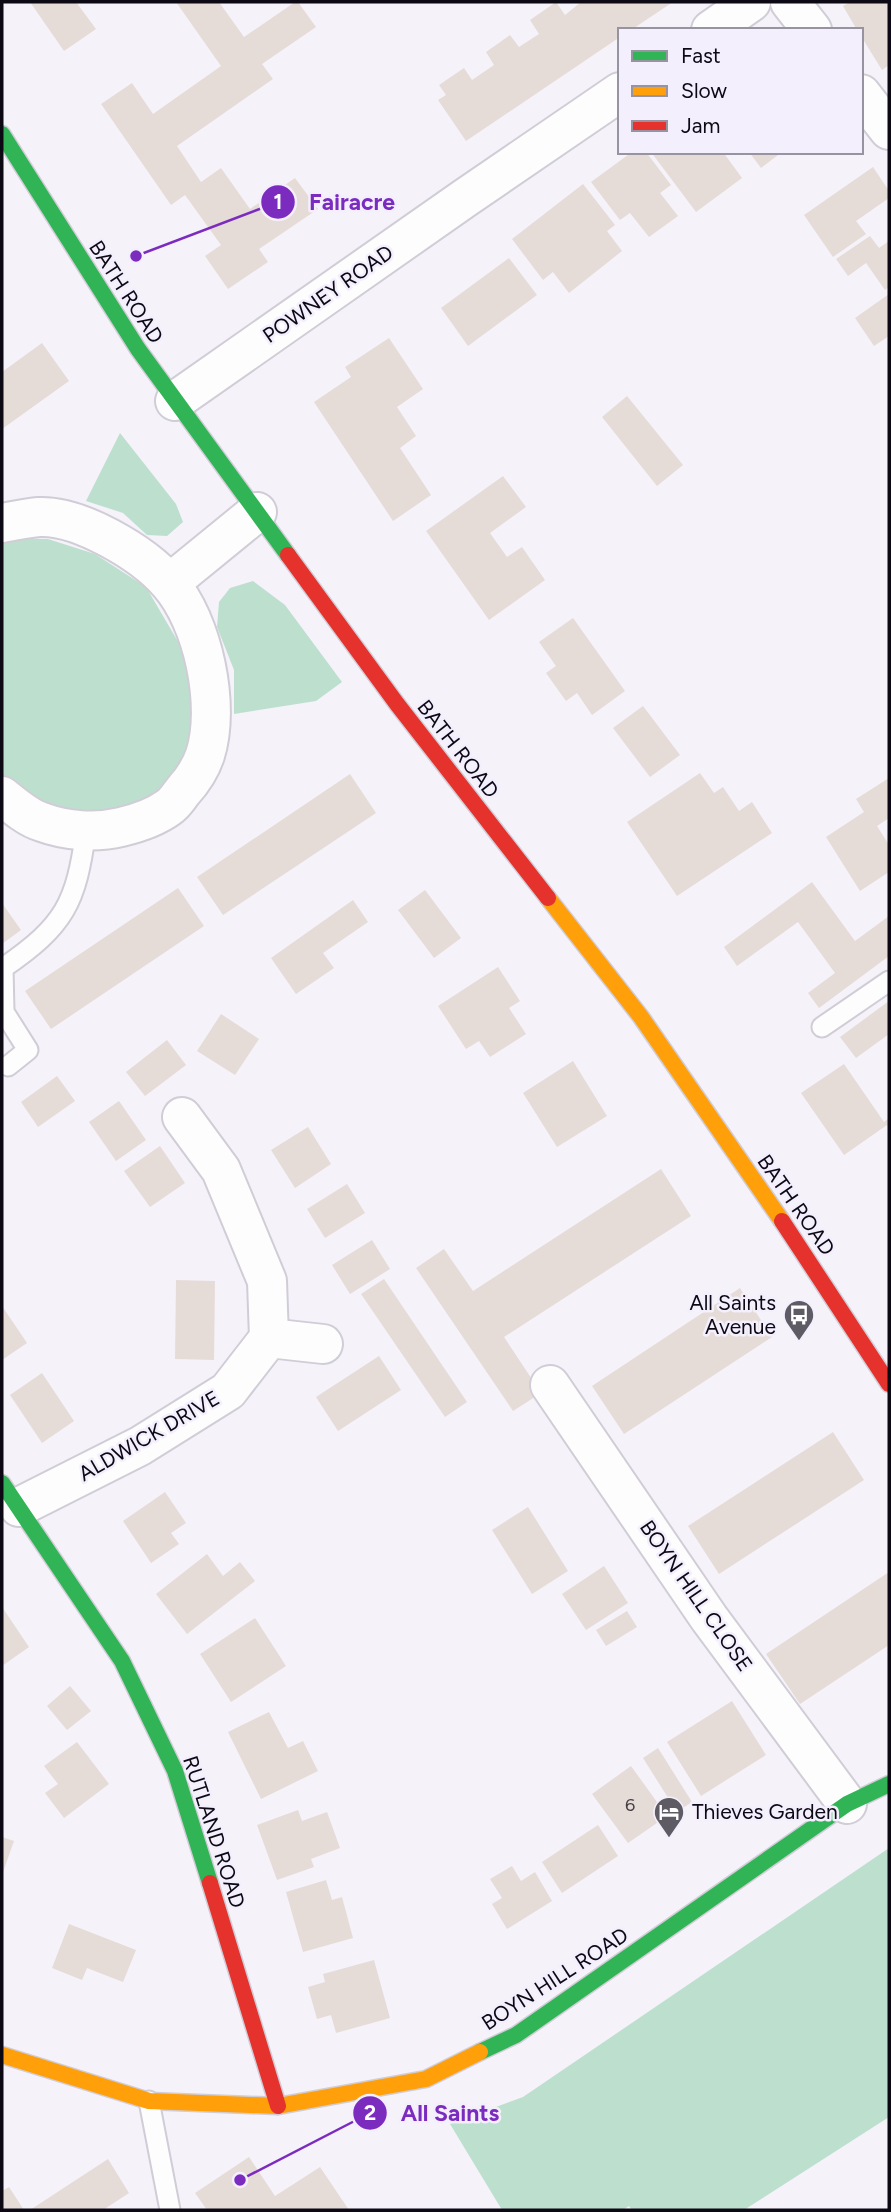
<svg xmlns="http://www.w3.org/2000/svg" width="891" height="2212" viewBox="0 0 891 2212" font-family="Figtree,sans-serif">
  <rect width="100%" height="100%" fill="#f5f2fa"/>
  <g fill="#bde0ce">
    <polygon points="120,433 176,504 183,522 167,536 147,535 123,513 86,501"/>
    <polygon points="2,538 48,539 95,554 146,587 180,645 196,709 181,766 149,802 104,816 53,813 2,775"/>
    <polygon points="253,581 285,605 342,682 316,701 234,714 234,670 217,627 219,602 230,588"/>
    <polygon points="889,1848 889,2117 744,2210 632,2210 629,2206 623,2210 502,2210 450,2124 523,2097"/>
  </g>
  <g fill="#e6dcd7">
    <polygon points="30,2 76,2 96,29 64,51"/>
    <polygon points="176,2 219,2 244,37 295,2 298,2 316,27 262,64 273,79 177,146 201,182 221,168 250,209 295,178 318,209 259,249 268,262 228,289 205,256 221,245 185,195 171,205 101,104 132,83 153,114 221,66"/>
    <polygon points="556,2 565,15 581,2 673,2 631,30 620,30 620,37 466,141 438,100 446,95 439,85 464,68 472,80 494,65 486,52 510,35 519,47 539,34 530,20"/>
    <polygon points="850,2 889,2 889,65 882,70 861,36 861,30 857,30 843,6"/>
    <polygon points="632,152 646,152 671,185 660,193 678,216 649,237 630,213 620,220 591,182"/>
    <polygon points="651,152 723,152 742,178 696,212"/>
    <polygon points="749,152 782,152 761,168"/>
    <polygon points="873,167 889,191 889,198 856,221 866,234 833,257 804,215"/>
    <polygon points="583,184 615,225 607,231 622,251 569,293 553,272 543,280 512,239"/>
    <polygon points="870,236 879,248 889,241 889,287 885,290 866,263 848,276 836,259"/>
    <polygon points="509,258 537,295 468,346 441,308"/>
    <polygon points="889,294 889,336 874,346 855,318"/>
    <polygon points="389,338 423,389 397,407 416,436 400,448 431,495 393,521 314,402 351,377 345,367"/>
    <polygon points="42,343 69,381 2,429 2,372"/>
    <polygon points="627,396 683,465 657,486 602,417"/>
    <polygon points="503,476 526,507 490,533 507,557 522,547 545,580 489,620 426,531"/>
    <polygon points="573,618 625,691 592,715 577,693 566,701 546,673 556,666 539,642"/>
    <polygon points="643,706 680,755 650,777 613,728"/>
    <polygon points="700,773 714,793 723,787 739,811 752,802 772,833 677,896 627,822"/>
    <polygon points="350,774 376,813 223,915 197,877"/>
    <polygon points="889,778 889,818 877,826 889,845 889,872 860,891 826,837 864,812 856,799"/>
    <polygon points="812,882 855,941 889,916 889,956 819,1008 808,993 835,973 798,922 737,966 724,947"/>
    <polygon points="178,888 204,926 51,1029 25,991"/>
    <polygon points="425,890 461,938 434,958 398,910"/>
    <polygon points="353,900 368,922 323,953 334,968 296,994 271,958"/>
    <polygon points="2,903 21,930 2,944"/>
    <polygon points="498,967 520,1001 509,1008 526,1034 490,1057 479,1041 466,1049 438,1006"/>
    <polygon points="889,1001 889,1034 856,1058 840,1037"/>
    <polygon points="221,1014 259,1039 235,1075 197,1051"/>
    <polygon points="167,1040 186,1065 145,1096 126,1072"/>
    <polygon points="573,1061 607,1116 557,1147 523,1093"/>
    <polygon points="844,1064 884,1122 889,1118 889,1128 887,1125 844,1155 801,1093"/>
    <polygon points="57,1076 75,1101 38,1127 21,1102"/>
    <polygon points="119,1101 146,1140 116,1161 89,1122"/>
    <polygon points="308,1127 331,1164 295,1188 271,1150"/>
    <polygon points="160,1146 185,1183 150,1207 124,1171"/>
    <polygon points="661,1169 691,1216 504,1337 541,1393 513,1411 416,1268 444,1249 473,1291"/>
    <polygon points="347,1184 365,1213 325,1238 307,1209"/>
    <polygon points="372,1240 390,1269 350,1294 332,1265"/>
    <polygon points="384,1279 467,1402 445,1417 361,1294"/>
    <polygon points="176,1280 215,1281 214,1360 175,1359"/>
    <polygon points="740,1288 772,1337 624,1434 592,1386"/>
    <polygon points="2,1306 27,1343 2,1360"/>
    <polygon points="379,1356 401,1390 338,1431 316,1397"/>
    <polygon points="42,1373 74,1421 42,1443 10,1395"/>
    <polygon points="833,1432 864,1480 719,1574 688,1526"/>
    <polygon points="165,1492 186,1523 171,1533 179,1544 151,1563 123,1521"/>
    <polygon points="528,1507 568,1571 532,1594 492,1530"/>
    <polygon points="207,1554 223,1576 240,1562 255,1581 187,1634 156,1594"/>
    <polygon points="604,1566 628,1603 586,1630 562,1594"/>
    <polygon points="889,1572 889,1645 800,1704 766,1654"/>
    <polygon points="2,1607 29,1647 2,1666"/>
    <polygon points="627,1611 637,1627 606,1646 596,1630"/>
    <polygon points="255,1618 286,1666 231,1702 200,1654"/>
    <polygon points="70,1686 91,1711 67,1730 47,1706"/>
    <polygon points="732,1701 766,1755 701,1796 667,1742"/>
    <polygon points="269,1712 288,1748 303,1741 318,1771 261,1799 228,1732"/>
    <polygon points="77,1742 109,1784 64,1818 45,1793 58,1784 44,1766"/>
    <polygon points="658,1748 692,1802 677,1812 643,1758"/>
    <polygon points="631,1766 667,1816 628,1843 592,1794"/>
    <polygon points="298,1810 302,1821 327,1812 340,1848 311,1859 314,1867 277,1880 257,1825"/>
    <polygon points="598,1825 618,1856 562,1893 542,1862"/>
    <polygon points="2,1837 14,1841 2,1875"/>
    <polygon points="512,1866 521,1881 535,1872 552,1901 507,1929 492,1904 502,1898 490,1879"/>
    <polygon points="326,1880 332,1900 342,1897 353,1938 303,1952 286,1892"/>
    <polygon points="69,1924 136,1950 123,1982 87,1968 82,1980 52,1968"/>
    <polygon points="374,1960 390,2018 336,2033 331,2015 317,2019 308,1987 325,1982 323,1974"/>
    <polygon points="249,2157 275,2196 320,2167 349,2210 207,2210 195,2193"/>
    <polygon points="108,2159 129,2193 103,2210 30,2210"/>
    <polygon points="9,2187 24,2210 2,2210 2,2191"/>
  </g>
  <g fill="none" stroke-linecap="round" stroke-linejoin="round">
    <g stroke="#d1cdd7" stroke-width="23">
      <g id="lane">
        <polyline points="822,1027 889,981"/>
        <path d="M8,1066L28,1050L4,1012L3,968C65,925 76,904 86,830"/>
        <polyline points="149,2101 170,2210"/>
      </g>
    </g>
    <g stroke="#d1cdd7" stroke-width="42">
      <g id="street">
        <polyline points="790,2 812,30"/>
        <polyline points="711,30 751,2"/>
        <polyline points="861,94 889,130"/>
        <polyline points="175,401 465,198 620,92"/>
        <path d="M2,523C14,521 26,518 39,517C79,515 143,553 169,583C203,621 221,706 205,755C201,767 192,781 183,791C179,796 175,803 169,807C154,818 138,823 121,827C96,833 66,831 42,822C28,818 13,805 2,796"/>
        <polyline points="170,583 257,512"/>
        <polyline points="269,1338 323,1344"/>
        <polyline points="550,1385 709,1618 847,1804"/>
        <polyline points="19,1507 140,1446 228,1391 269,1338 267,1281 221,1170 182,1117"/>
      </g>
    </g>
    <g stroke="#d1cdd7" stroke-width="19">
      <g id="fast">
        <polyline points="2,134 138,349 288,555"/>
        <polyline points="2,1483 122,1661 175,1771 210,1883"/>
        <polyline points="480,2052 516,2035 847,1804 889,1784"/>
      </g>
    </g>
    <g stroke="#d1cdd7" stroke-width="19">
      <g id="slow">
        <polyline points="548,898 641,1017 782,1221"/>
        <polyline points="2,2055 149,2101 278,2106 426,2079 480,2052"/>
      </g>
    </g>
    <g stroke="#d1cdd7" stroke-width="19">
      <g id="jam">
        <polyline points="288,555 397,704 548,898"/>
        <polyline points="782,1221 889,1384"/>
        <polyline points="210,1883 278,2106"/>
      </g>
    </g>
    <use href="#lane" stroke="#fefdfe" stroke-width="19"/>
    <use href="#street" stroke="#fefdfe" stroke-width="38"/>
    <use href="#fast" stroke="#30b455" stroke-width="16"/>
    <use href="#slow" stroke="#ff9f0a" stroke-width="16"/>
    <use href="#jam" stroke="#e5322d" stroke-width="16"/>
  </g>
  <defs>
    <g id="bus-pin" transform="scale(1.575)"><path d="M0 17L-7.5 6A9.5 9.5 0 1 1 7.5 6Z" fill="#5e5b64" stroke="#f4effd"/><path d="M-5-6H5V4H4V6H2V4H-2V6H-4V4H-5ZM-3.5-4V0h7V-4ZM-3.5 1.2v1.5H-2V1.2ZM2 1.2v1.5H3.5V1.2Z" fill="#fff"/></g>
    <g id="hotel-pin" transform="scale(1.575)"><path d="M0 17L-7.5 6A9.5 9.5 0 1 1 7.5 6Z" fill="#5e5b64" stroke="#f4effd"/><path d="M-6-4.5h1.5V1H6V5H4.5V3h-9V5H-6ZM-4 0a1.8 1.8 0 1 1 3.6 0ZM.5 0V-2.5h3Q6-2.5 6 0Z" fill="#fff"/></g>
  </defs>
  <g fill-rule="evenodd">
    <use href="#bus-pin" x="799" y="1315"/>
    <use href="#hotel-pin" x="669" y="1812"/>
  </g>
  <g text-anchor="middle" stroke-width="5" stroke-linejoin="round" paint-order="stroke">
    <g font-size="18" fill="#433e45">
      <text x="630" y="1811">6</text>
    </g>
    <g font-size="21" fill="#0d0914" stroke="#f4effd">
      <text transform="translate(126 292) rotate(57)" y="7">BATH ROAD</text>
      <text transform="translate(328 294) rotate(-35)" y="7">POWNEY ROAD</text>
      <text transform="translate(458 749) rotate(52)" y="7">BATH ROAD</text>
      <text transform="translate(796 1205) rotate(55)" y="7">BATH ROAD</text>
      <text transform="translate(149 1436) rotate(-30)" y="7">ALDWICK DRIVE</text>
      <text transform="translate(696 1596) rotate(55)" y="7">BOYN HILL CLOSE</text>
      <text transform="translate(214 1832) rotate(72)" y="7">RUTLAND ROAD</text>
      <text transform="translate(555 1979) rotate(-33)" y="7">BOYN HILL ROAD</text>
    </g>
    <g font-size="21" fill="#0d0914" stroke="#f4effd" text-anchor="end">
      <text x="776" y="1310">All Saints<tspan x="776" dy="24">Avenue</tspan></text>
      <text x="692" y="1819" text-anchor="start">Thieves Garden</text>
    </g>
  </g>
  <path fill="none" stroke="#7b2cbf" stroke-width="2.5" d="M136 256L278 202M240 2180L370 2113"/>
  <g fill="#7b2cbf" stroke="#f4effd" stroke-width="2.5">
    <circle cx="136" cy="256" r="7"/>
    <circle cx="240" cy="2180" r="7"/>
    <circle cx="278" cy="202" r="18"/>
    <circle cx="370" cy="2113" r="18"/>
  </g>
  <g font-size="21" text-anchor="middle" font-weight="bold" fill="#fff">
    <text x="278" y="209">1</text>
    <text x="370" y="2120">2</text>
  </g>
  <g font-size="23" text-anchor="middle" font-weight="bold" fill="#7b2cbf" stroke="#f4effd" stroke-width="5" stroke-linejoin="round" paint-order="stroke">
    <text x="352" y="210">Fairacre</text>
    <text x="450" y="2121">All Saints</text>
  </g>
  <rect width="891" height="2212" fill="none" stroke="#0d0914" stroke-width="7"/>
  <rect x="618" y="28" width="245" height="126" fill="#f4effd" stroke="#9893a0" stroke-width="2"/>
  <rect x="632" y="51" width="35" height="10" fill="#30b455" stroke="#9893a0" stroke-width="2"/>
  <text x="681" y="63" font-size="21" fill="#0d0914">Fast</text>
  <rect x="632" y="86" width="35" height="10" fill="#ff9f0a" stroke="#9893a0" stroke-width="2"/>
  <text x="681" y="98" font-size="21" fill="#0d0914">Slow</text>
  <rect x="632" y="121" width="35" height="10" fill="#e5322d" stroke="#9893a0" stroke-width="2"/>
  <text x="681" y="133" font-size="21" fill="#0d0914">Jam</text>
</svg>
